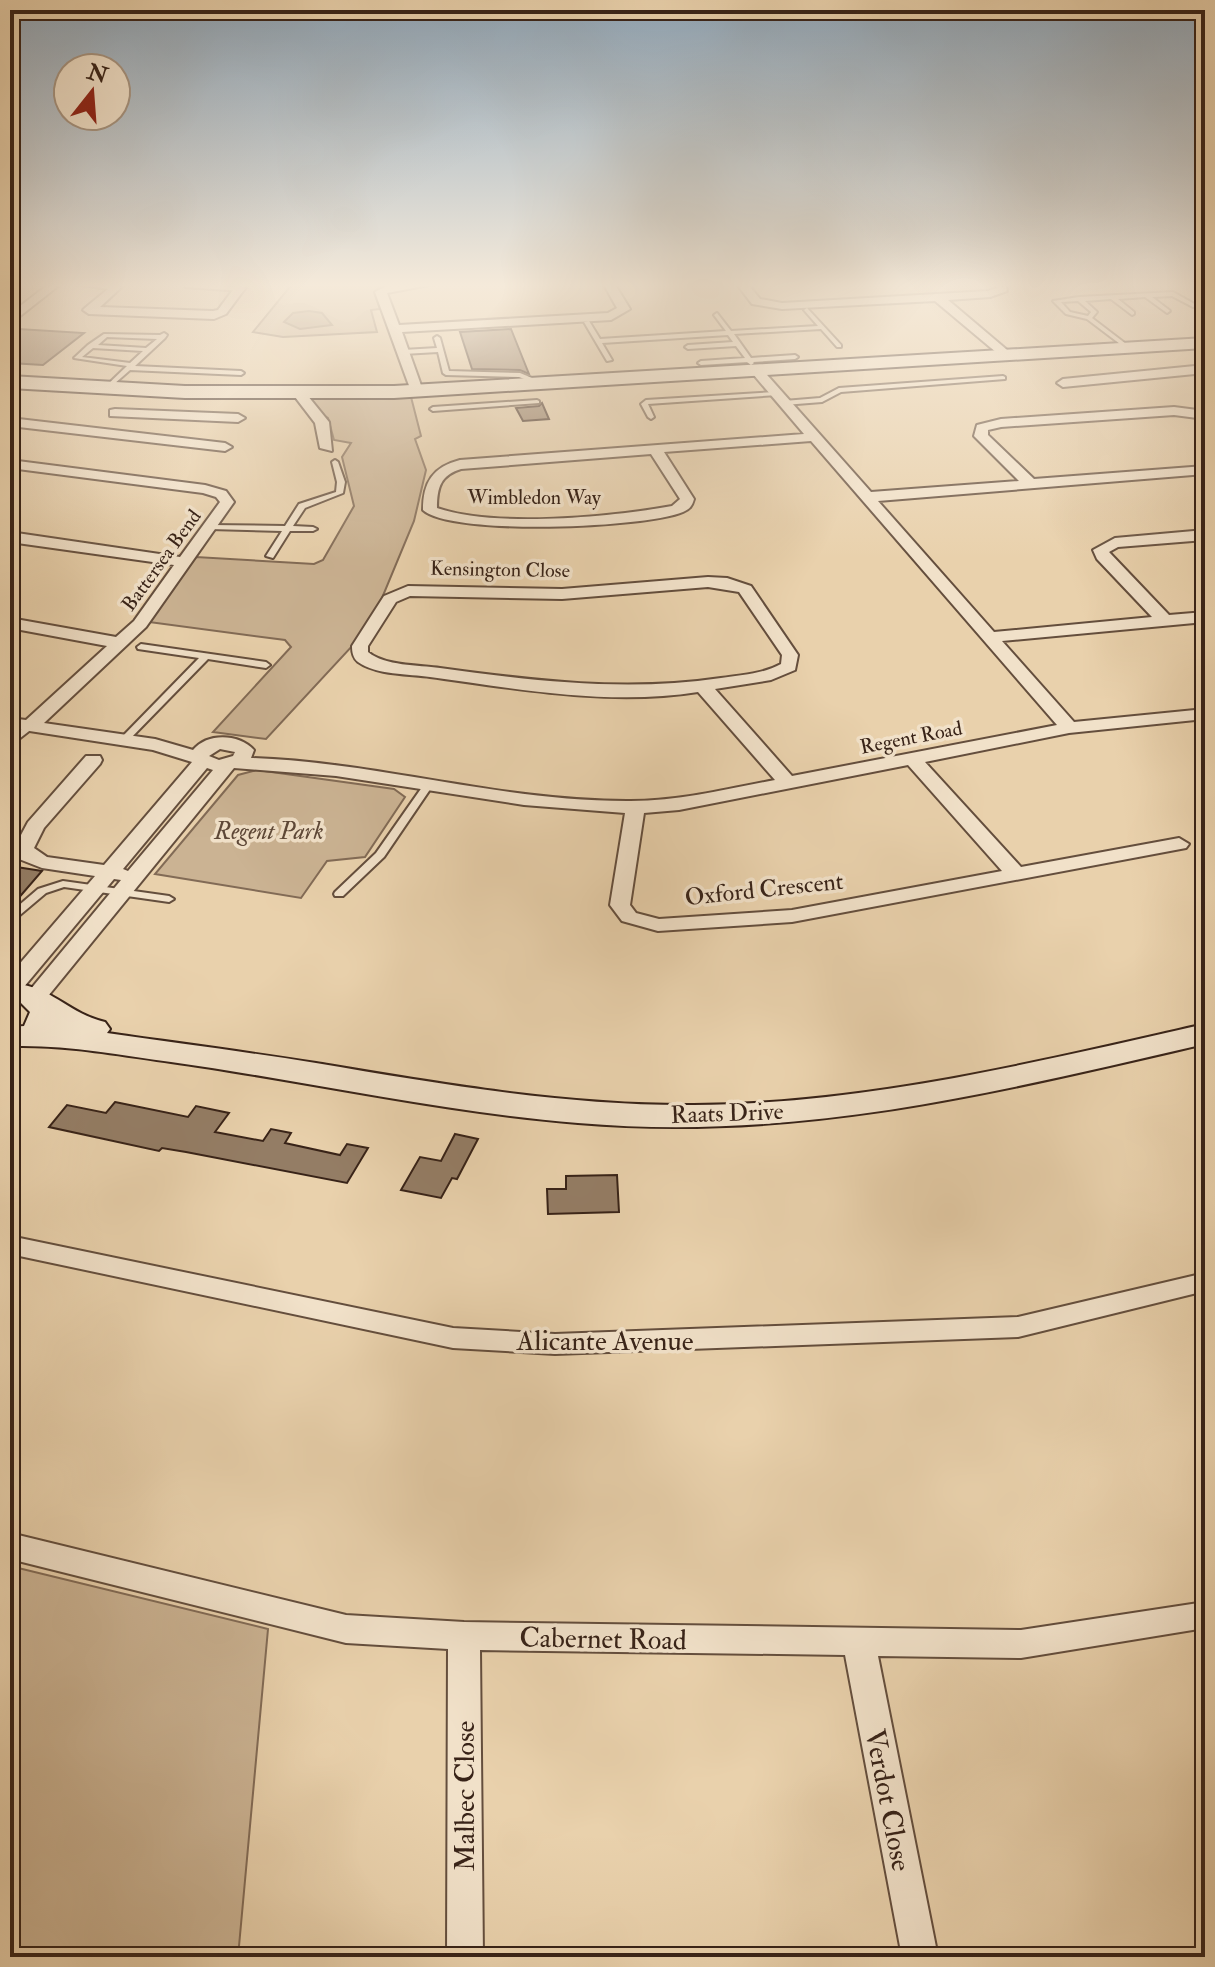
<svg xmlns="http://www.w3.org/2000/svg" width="1215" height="1967" viewBox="0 0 1215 1967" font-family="'IM FELL Double Pica',serif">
  <rect width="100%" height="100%" fill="#e9d1ac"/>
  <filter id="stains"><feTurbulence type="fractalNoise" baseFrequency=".0025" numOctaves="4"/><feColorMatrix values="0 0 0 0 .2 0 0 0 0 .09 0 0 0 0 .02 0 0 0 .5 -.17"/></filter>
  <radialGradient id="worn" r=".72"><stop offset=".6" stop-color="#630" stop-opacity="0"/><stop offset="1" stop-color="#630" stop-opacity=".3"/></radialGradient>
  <g fill="#cbb393" stroke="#826b56" stroke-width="2">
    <polygon points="293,283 379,283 380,287 374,292 380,309 371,310 377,332 283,337 253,332"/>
    <polygon points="385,396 411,397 421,436 415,439 426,470 414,521 382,598 355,643 266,739 213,732 291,647 285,640 149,622 196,557 314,564 323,560 354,506 342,457 351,443 334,440 328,418 316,411 306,397"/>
    <polygon points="257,770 394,789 405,797 365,857 327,861 301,898 155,874 238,775"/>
    <polygon points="10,1566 268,1629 238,1957 10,1957"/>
  </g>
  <polygon fill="#ad967a" stroke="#7e6853" stroke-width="2" points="309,311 322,313 332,325 300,329 284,322 293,313"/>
  <g fill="#947d65" stroke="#382318" stroke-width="2">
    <polygon points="18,329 84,333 43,365 10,363 10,335"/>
    <polygon points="511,329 529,374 520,370 472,369 460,332"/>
    <polygon points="542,403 549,419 523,421 516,408 539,406"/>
    <polygon points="10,866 42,871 10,908"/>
    <polygon points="115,1102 188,1117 196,1106 229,1113 215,1132 263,1141 271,1129 291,1133 285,1143 340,1155 347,1144 368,1148 347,1183 186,1152 162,1148 159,1151 49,1127 67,1105 106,1113"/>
    <polygon points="455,1134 478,1139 457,1179 452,1178 441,1198 401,1190 420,1157 441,1161"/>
    <polygon points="617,1175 619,1212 548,1214 547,1189 566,1189 566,1176"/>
  </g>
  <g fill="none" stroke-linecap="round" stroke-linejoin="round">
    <g stroke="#644e3d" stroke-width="4">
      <g id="lane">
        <polygon points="187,284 242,287 245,289 242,291 185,287"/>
        <path d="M1173,292L1198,306L1193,307L1172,296L1152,297L1169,310L1170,311L1167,313L1145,297L1118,299L1134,312V314L1132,315L1111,299L1085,301L1097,312L1092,318L1130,347L1131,348L1128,350L1087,319L1066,314L1053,301L1079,297ZM1078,301L1091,312L1088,316L1070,312L1061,302Z"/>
        <polygon points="807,308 841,345 841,347 837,347 821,329 734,334 751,358 795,355 798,357 795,359 753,362 754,363 751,365 747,362 701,365 698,363 701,361 745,358 736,346 688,349 685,347 688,345 733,342 728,335 602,343 612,360 607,361 584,322 589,321 600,339 726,331 714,315 717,313 731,331 818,326 804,310"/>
        <path d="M164,333L167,335L165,338L135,366L241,371L244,373L241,375L130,370L106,391L103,389L104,388L127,366L74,358L88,345L104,334L160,335ZM107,337L157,339L146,348L98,345ZM93,348L143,351L130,363L82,357Z"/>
        <polygon points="437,336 440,338 449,371 520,373 532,378 534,385 529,386 527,380 519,377 446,375 443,373 438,352 403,354 400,352 403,350 437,348 434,338"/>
        <polygon points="1003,376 1005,377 1005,379 841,392 822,402 784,405 781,403 784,401 820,398 839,388"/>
        <polygon points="775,392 777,393 777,395 648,404 654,417 651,419 648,417 641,404 646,400"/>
        <polygon points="537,400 539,401 539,403 433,411 430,409 433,407"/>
        <polygon points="335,460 338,462 345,482 343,493 305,508 293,526 313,527 317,529 313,531 290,531 273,558 266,556 282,531 210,529 206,527 210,525 285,526 299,504 336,492 337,482 332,462"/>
        <polygon points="141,644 266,662 270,665 266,668 208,659 127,742 121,742 121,738 199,658 138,649 137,647"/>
        <polygon points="30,723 33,724 33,728 10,746 10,738"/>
        <polygon points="428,782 433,785 384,857 343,896 335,896 334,894 335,892 376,853 425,783"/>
        <polygon points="63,881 169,896 174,899 169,902 64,887 46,893 14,920 10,921 10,913 38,889"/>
      </g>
    </g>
    <g stroke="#644e3d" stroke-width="4">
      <g id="street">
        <polygon points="50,283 62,283 10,324 10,314"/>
        <polygon points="69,283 126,283 100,307 213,311 218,310 238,283 249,283 226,314 214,319 89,314 83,310 85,308 108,289"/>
        <polygon points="392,283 440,283 387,293 399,325 608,313 617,308 603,283 614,283 630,309 611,320 402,332 423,391 417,395 411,391 375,292"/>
        <polygon points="736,283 747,283 760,299 782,303 988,291 997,288 994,283 1006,283 1007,291 990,297 948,300 1013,355 1003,358 935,301 782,309 752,304"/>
        <polygon points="1205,365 1205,373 1063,387 1057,383 1063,379"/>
        <path d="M757,367L761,368L871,492L1019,481L974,436L977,425L1001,419L1174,407L1205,411V419L1174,415L1001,427L988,430V435L1034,479L1205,466V474L878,501L994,632L1152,617L1097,559L1093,550L1115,538L1205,530V540L1118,547L1109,552L1169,615L1205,612V622L1002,641L1074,722L1205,709V719L1069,733L925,762L1021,867L1179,838L1189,844L1186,848L792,922L658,931L622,921L610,905L625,813L524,805L336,776L234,768L44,1001L36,1003L25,996L121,880L114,879L18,994L10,996V975L95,876L42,868L19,859L14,848L28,822L86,756H100L102,760L100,764L44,828L34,848L47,857L104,865L192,762L153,750L10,728V718L26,720L107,646L10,628V618L116,637L134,621L174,565L10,542V532L180,557L220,502L216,497L203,493L10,468V460L205,485L226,491L234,502L146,627L44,723L155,739L193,750C208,732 239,734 254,750L251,758C379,762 503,802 631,801C680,801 727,789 775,780L698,692C610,706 518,689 430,677C409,674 376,675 358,662C353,658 352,652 352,646L384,596L408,586L562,589L708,577L727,578L751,586L798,655L795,670L771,680L715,689L792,776L1057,725L811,441L664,452L694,499C692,506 690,509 683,512C646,528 451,536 423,510C423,482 433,467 460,460L804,434L753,374L751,371ZM651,454L680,499L672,506C611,517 495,528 437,508C437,487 441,475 461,469ZM708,587L739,592L782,655L781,664C763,674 741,675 721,678C627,692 534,681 440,668C418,665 385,666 368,652V646L396,602L410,596L562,599ZM220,749L235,752L233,756L219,760L209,756ZM908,765L1002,871L792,910L659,919L636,913L630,905L644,813L679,810ZM207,768L213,770L128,871L123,869Z"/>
        <polygon points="293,390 303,390 329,422 332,451 320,448 315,423 292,393"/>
        <polygon points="115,409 238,414 245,418 238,422 110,416 110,410"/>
        <polygon points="10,418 225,443 232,447 225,451 10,426"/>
        <polygon points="10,1236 453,1328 555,1334 1018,1317 1205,1273 1205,1291 1018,1337 555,1354 453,1348 10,1254"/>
        <polygon points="10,1533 346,1615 464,1622 1021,1630 1205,1602 1205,1628 1021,1658 878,1656 938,1957 902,1957 845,1655 480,1650 483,1957 447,1957 448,1649 346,1643 10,1559"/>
      </g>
    </g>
    <g stroke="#382318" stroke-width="4">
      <g id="secondary">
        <polygon points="1193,283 1205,283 1205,291"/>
        <polygon points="1205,338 1205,348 394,398 185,398 10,388 10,376 185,386 394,386"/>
        <path d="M10,983C53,986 65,1012 105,1022L110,1029L107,1033C177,1043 247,1052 316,1063C441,1084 566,1106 694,1105C868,1104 1036,1062 1205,1024V1044C993,1093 798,1142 578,1123C441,1112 307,1081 171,1062C119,1055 68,1045 15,1046L10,1045V1027L24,1026L30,1012L21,1003H10Z"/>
      </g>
    </g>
    <use href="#lane" fill="#f1e1c9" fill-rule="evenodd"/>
    <use href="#street" fill="#f1e1c9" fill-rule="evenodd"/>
    <use href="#secondary" fill="#f1e1c9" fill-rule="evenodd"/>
  </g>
  <linearGradient id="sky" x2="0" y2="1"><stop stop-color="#90a8bc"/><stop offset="0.51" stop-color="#f5eada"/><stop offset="1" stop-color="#f5eada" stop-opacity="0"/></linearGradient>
  <rect width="1215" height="559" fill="url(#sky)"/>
  <g text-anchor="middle" stroke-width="7" stroke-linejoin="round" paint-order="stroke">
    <g font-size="20" fill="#382318" stroke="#f1e1c9">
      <text x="534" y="504">Wimbledon Way</text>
      <text transform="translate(161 560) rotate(-54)" y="7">Battersea Bend</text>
      <text transform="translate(500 569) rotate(1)" y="7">Kensington Close</text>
      <text transform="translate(911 737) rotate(-11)" y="7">Regent Road</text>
    </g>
    <g font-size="24" font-style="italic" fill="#5d4737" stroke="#f1e1c9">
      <text x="269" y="839">Regent Park</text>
    </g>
    <g font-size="24" fill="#382318" stroke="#f1e1c9">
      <text transform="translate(764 889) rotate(-6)" y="8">Oxford Crescent</text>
      <text transform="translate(727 1113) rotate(-2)" y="8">Raats Drive</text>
    </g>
    <g font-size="28" fill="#382318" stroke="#f1e1c9">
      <text x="605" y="1350">Alicante Avenue</text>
      <text transform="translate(603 1638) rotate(1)" y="10">Cabernet Road</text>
      <text transform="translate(464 1796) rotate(-90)" y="10">Malbec Close</text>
      <text transform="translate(889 1800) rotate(79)" y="10">Verdot Close</text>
    </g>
  </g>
  <rect width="1215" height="1967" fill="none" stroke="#e9d1ac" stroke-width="40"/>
  <rect x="12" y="12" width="1191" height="1943" fill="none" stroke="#382318" stroke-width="4"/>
  <rect x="20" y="20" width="1175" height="1927" fill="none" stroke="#382318" stroke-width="2"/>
  <g transform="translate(92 92) rotate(17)"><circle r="38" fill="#f1e1c9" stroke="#a79582" stroke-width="2"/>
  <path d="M0-6L14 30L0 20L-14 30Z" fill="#8f2418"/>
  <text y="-12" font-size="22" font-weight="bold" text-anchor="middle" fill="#382318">N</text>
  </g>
  <rect width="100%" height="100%" filter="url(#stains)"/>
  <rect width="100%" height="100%" fill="url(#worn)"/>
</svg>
